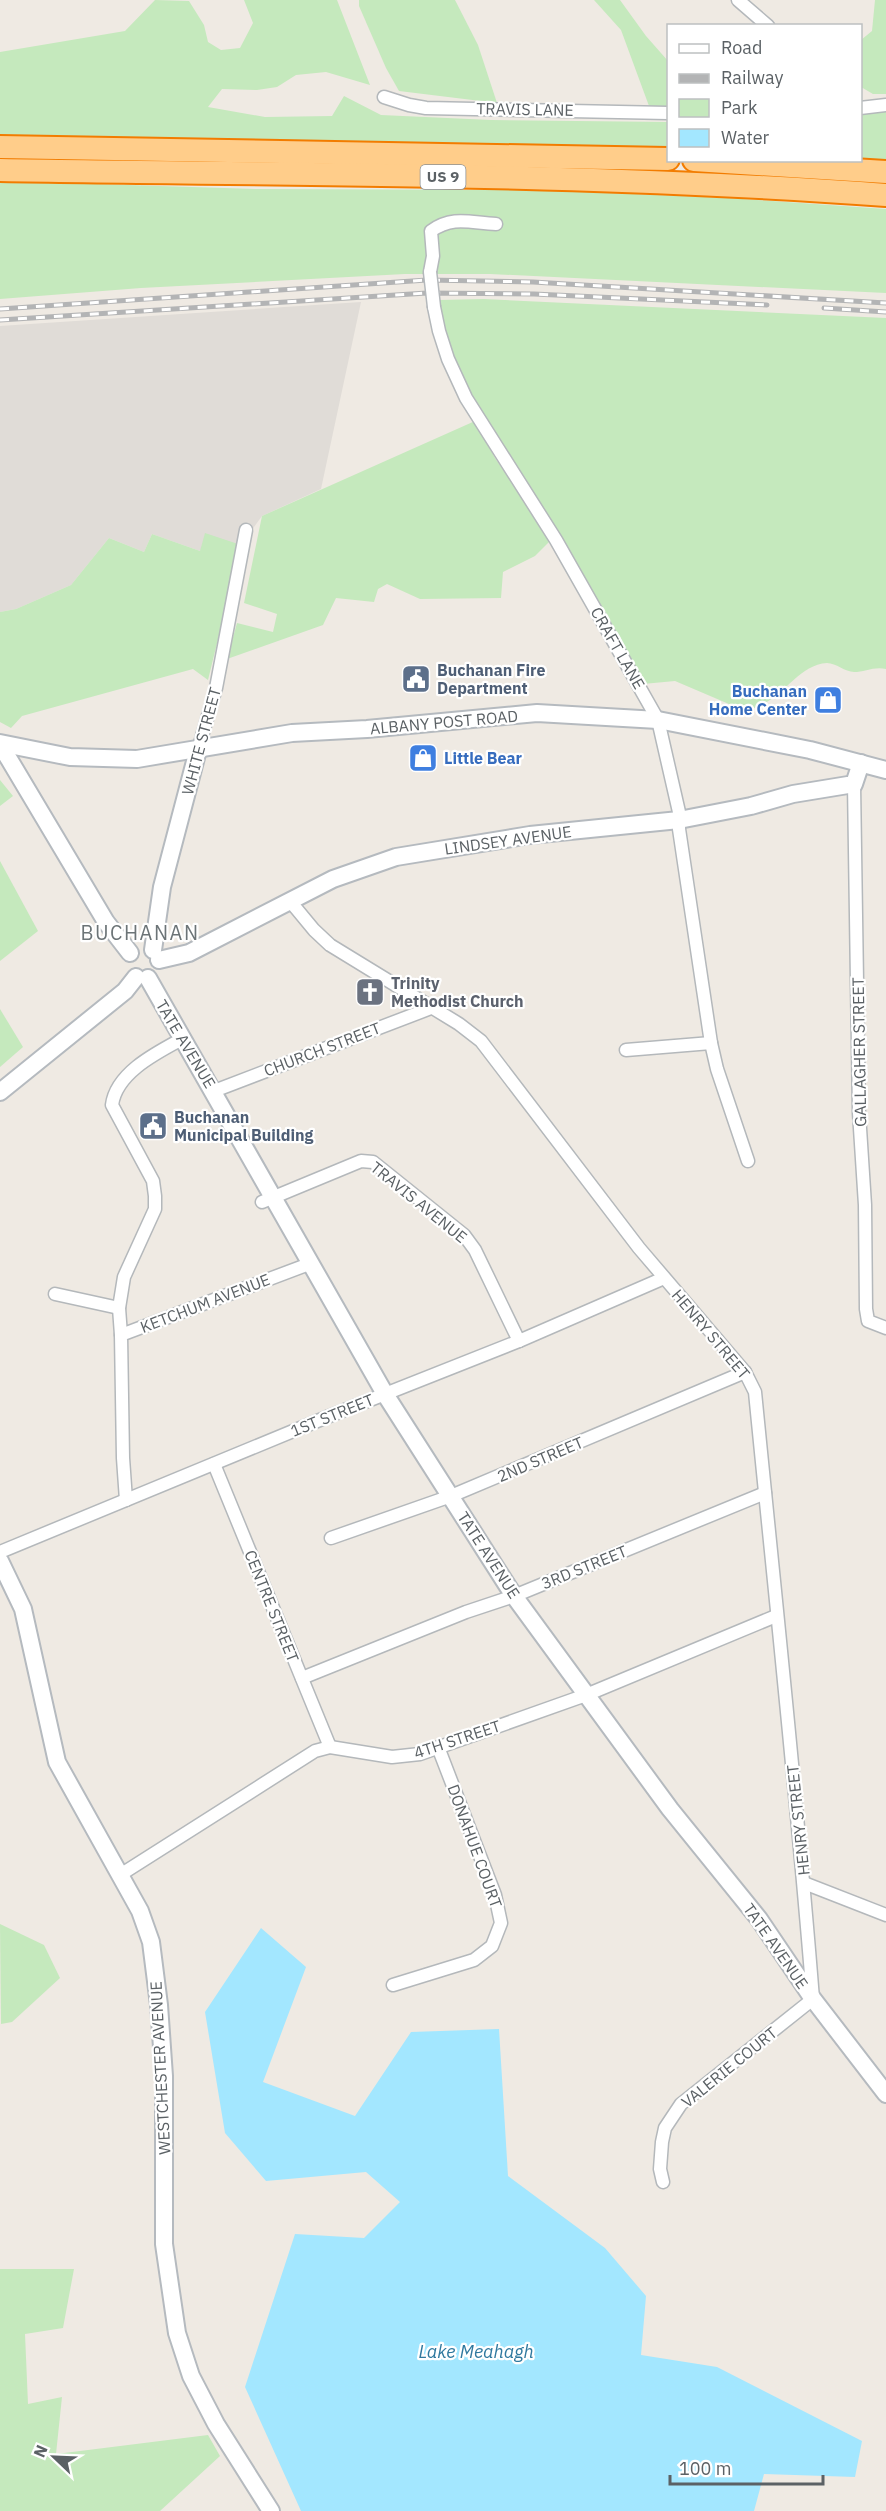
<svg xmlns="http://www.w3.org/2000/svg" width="886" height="2511" viewBox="0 0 886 2511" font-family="'IBM Plex Sans',sans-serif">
  <rect width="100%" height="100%" fill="#efeae3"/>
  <polygon fill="#e0dcd7" points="361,302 321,489 262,516 241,545 200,551 152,534 144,552 109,538 71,585 16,609 0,612 0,326"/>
  <g fill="#c5e9bd">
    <polygon points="155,0 189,1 204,25 208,42 221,50 240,48 253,23 244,0 337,0 370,85 326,72 296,75 277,87 257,90 222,89 208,107 265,117 332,116 344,96 381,115 491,120 668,122 668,151 0,138 0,52 125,31"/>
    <polygon points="359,0 455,0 478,45 497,103 399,91 386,68 359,6"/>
    <polygon points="594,0 620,0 646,36 668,61 668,107 649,106 621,30"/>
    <polygon points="875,0 886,0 886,94 873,94 861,87 861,40 872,31"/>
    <polygon points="886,111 886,160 861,159 860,114"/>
    <polygon points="0,181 257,189 542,190 728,198 886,209 886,293 490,274 405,274 141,288 0,299"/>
    <path d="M484,299L886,318V669C875,666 864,672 854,672C845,672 836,663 827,663C794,665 781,707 743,710L675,681L643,684C605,622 568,559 530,497C493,435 446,372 439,300Z"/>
    <polygon points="475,421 495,458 551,540 535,556 503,572 501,598 420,599 387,584 378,589 374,602 336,598 323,625 227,659 237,623 273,632 277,614 244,603 262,516"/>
    <polygon points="205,533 241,545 208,680 193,669 22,716 11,728 0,722 0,612 16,609 71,585 109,538 144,552 152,534 200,551"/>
    <polygon points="0,780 13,796 0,806"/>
    <polygon points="0,861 38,931 0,961"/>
    <polygon points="0,1009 23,1047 0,1067"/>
    <polygon points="0,1924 44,1945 60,1978 12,2022 1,2024"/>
    <polygon points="0,2269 74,2269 63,2328 25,2334 28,2404 62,2397 56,2454 208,2435 220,2456 160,2511 0,2511"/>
  </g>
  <polygon fill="#a3e7ff" points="261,1928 306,1967 263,2082 355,2116 411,2032 499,2029 508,2176 605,2248 646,2296 641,2355 717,2367 862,2441 855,2477 764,2474 754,2511 301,2511 245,2387 295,2234 364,2238 400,2202 366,2172 266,2181 225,2133 205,2012"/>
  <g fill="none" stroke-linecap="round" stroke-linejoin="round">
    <g stroke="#b4b8bb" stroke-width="15">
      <g id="street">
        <polyline points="738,0 768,26"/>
        <polyline points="384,97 409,105 426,108 668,113"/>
        <polyline points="860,108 886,105"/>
        <path d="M430,272L433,256L431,231C453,215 471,223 496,224"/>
        <polyline points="434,307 439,331 448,359 466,398 556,540 658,720 679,812 679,829 711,1043 717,1069 748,1161"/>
        <polyline points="198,750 216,688 246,530"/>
        <polyline points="854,784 859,1113 865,1205 866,1309 868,1321 886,1328"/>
        <path d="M290,901L314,930L330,945L459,1024L481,1041L639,1248L745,1372L755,1392C775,1595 797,1796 813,1999L681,2104L665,2128L662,2142L660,2169L663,2182"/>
        <polyline points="626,1050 711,1043"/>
        <polyline points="214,1091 431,1008"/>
        <polyline points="262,1202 361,1161 373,1162 464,1235 475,1250 519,1341"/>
        <polyline points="55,1294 119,1308"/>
        <path d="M121,1335L119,1308L124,1277L155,1209V1196L153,1181L112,1105C116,1073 156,1053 182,1039"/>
        <polyline points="214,1464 330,1747"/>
        <polyline points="126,1500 123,1458 121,1335 309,1264"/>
        <polyline points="331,1538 451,1496 745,1372"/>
        <polyline points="0,1552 327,1417 519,1341 664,1278"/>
        <polyline points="302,1678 466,1612 514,1596 765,1493"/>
        <polyline points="120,1875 315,1751 330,1747 392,1757 420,1754 586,1695 776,1616"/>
        <polyline points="804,1883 886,1915"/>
        <polyline points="393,1985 474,1960 492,1946 501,1923 495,1895 438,1747"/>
      </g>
    </g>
    <g stroke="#b5babf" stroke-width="20">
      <g id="secondary">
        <polyline points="0,743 70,757 137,759 292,733 367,729 537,713 658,720 810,750 886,770"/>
        <polyline points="0,744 106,922 130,953"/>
        <polyline points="153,950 162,887 198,750"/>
        <polyline points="159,960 189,953 333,879 396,857 530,835 679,820 751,806 793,794 854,784 861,763"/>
        <polyline points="148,978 385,1394 514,1596 670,1809 759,1919 813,1999 886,2094"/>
        <polyline points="0,1092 125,991 136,977"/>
        <polyline points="0,1561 23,1609 57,1762 140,1911 151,1942 159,2005 164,2076 164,2244 177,2333 191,2376 216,2424 271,2511"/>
      </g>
    </g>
    <g stroke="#f27c00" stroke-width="26">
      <g id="highway">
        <polyline points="0,147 668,159"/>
        <polyline points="694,160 886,172"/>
        <path d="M0,170C295,175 591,173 886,195"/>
      </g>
    </g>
    <use href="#street" stroke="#fff" stroke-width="12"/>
    <use href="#secondary" stroke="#fff" stroke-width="16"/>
    <use href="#highway" stroke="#ffcd8a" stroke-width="22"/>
    <g stroke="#b3b4b5" stroke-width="5">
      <g id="rail">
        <polyline points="824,308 886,312"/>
        <polyline points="0,309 427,280 533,282 886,303"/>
        <polyline points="0,320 427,293 534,294 767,305"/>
      </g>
    </g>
    <use href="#rail" stroke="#fff" stroke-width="3" stroke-dasharray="9" stroke-linecap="butt"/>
    <g stroke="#b4b8bb" stroke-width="15" stroke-linecap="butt">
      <polyline id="street-bridge" points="430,272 434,307"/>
    </g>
    <use href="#street-bridge" stroke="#fff" stroke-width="12"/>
  </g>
  <defs>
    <g id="civic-square" transform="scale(1.5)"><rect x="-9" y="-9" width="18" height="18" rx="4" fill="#5c6f8a" stroke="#fff"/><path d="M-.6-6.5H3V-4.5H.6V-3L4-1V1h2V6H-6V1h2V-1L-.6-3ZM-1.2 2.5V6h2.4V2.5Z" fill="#fff"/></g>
    <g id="shop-square" transform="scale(1.5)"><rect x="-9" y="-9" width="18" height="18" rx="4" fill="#3f7fe0" stroke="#fff"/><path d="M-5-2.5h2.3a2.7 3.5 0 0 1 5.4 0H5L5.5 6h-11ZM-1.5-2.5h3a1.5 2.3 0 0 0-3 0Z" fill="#fff"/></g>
    <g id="church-square" transform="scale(1.5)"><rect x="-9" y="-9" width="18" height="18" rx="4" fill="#6b7280" stroke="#fff"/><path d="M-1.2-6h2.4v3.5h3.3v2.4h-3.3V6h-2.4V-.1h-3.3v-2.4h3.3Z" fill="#fff"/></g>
  </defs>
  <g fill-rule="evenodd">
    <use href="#civic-square" x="416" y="679"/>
    <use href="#shop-square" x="828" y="700"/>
    <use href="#shop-square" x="423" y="758"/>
    <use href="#church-square" x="370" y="992"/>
    <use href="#civic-square" x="153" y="1126"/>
  </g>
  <g text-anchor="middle" stroke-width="4.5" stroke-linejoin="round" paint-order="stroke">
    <rect fill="#fff" stroke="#8c9093" stroke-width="1.5" x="420.5" y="165" width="45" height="24" rx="4.5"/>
    <g font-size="15" font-weight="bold" fill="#5b6165">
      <text x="443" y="182">US 9</text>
    </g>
    <g font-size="16" fill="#5b6165" stroke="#fff">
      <text transform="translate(525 109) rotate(1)" y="6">TRAVIS LANE</text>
      <text transform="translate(618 648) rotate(60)" y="6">CRAFT LANE</text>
      <text transform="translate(444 722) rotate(-5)" y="6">ALBANY POST ROAD</text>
      <text transform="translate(201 741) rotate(-75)" y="6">WHITE STREET</text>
      <text transform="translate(508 840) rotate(-8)" y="6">LINDSEY AVENUE</text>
      <text transform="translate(186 1044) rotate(59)" y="6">TATE AVENUE</text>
      <text transform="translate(322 1049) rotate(-21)" y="6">CHURCH STREET</text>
      <text transform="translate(859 1052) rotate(-91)" y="6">GALLAGHER STREET</text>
      <text transform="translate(419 1202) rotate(39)" y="6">TRAVIS AVENUE</text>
      <text transform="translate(205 1303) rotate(-21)" y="6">KETCHUM AVENUE</text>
      <text transform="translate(711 1334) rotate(50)" y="6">HENRY STREET</text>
      <text transform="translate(332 1415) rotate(-22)" y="6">1ST STREET</text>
      <text transform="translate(540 1459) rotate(-23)" y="6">2ND STREET</text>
      <text transform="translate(489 1555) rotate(57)" y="6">TATE AVENUE</text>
      <text transform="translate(584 1567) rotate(-22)" y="6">3RD STREET</text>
      <text transform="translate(272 1606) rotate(68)" y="6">CENTRE STREET</text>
      <text transform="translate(457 1739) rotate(-18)" y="6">4TH STREET</text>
      <text transform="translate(798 1820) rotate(-96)" y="6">HENRY STREET</text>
      <text transform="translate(475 1846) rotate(70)" y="6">DONAHUE COURT</text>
      <text transform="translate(776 1946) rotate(55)" y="6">TATE AVENUE</text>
      <text transform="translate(729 2067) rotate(-39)" y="6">VALERIE COURT</text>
      <text transform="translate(160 2068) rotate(-93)" y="6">WESTCHESTER AVENUE</text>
    </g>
    <g font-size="16" font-weight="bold" fill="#4e5e75" stroke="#fff" text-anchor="start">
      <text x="437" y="676">Buchanan Fire<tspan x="437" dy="18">Department</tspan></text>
      <text x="174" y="1123">Buchanan<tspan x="174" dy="18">Municipal Building</tspan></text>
    </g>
    <g font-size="16" font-weight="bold" fill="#366cbe" stroke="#fff" text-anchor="end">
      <text x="807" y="697">Buchanan<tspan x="807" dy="18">Home Center</tspan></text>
      <text x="444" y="764" text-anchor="start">Little Bear</text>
    </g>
    <g font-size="16" font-weight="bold" fill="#5b616d" stroke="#fff" text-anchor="start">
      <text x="391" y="989">Trinity<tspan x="391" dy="18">Methodist Church</tspan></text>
    </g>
    <g font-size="18" font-style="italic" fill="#30799f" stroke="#fff">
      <text x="476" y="2358">Lake Meahagh</text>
    </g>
    <g font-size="20" letter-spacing="1.5" fill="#6c7477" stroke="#fff">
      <text x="140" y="940">BUCHANAN</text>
    </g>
  </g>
  <rect x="667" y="24" width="195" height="138" fill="#ffffff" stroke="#bdc0c1" stroke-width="1.5"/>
  <rect x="679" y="44" width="30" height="9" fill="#ffffff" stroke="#bdc0c1" stroke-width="1.5"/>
  <text x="721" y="54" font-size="18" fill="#5b6165">Road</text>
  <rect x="679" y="74" width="30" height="9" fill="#b3b4b5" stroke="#bdc0c1" stroke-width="1.5"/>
  <text x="721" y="84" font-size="18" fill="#5b6165">Railway</text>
  <rect x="679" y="99" width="30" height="18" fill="#c5e9bd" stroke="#bdc0c1" stroke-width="1.5"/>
  <text x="721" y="114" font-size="18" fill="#5b6165">Park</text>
  <rect x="679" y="129" width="30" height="18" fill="#a3e7ff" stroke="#bdc0c1" stroke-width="1.5"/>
  <text x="721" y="144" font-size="18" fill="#5b6165">Water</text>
  <g transform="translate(54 2457) rotate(293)" stroke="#ffffff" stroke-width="4.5" paint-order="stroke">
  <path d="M0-4.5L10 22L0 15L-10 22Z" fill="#5b6165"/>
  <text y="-9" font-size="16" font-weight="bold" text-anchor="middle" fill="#5b6165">N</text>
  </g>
  <path d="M670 2475v9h153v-9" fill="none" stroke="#5b6165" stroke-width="3"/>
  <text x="679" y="2475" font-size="18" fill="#5b6165" stroke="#ffffff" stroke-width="4.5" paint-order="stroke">100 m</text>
</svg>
